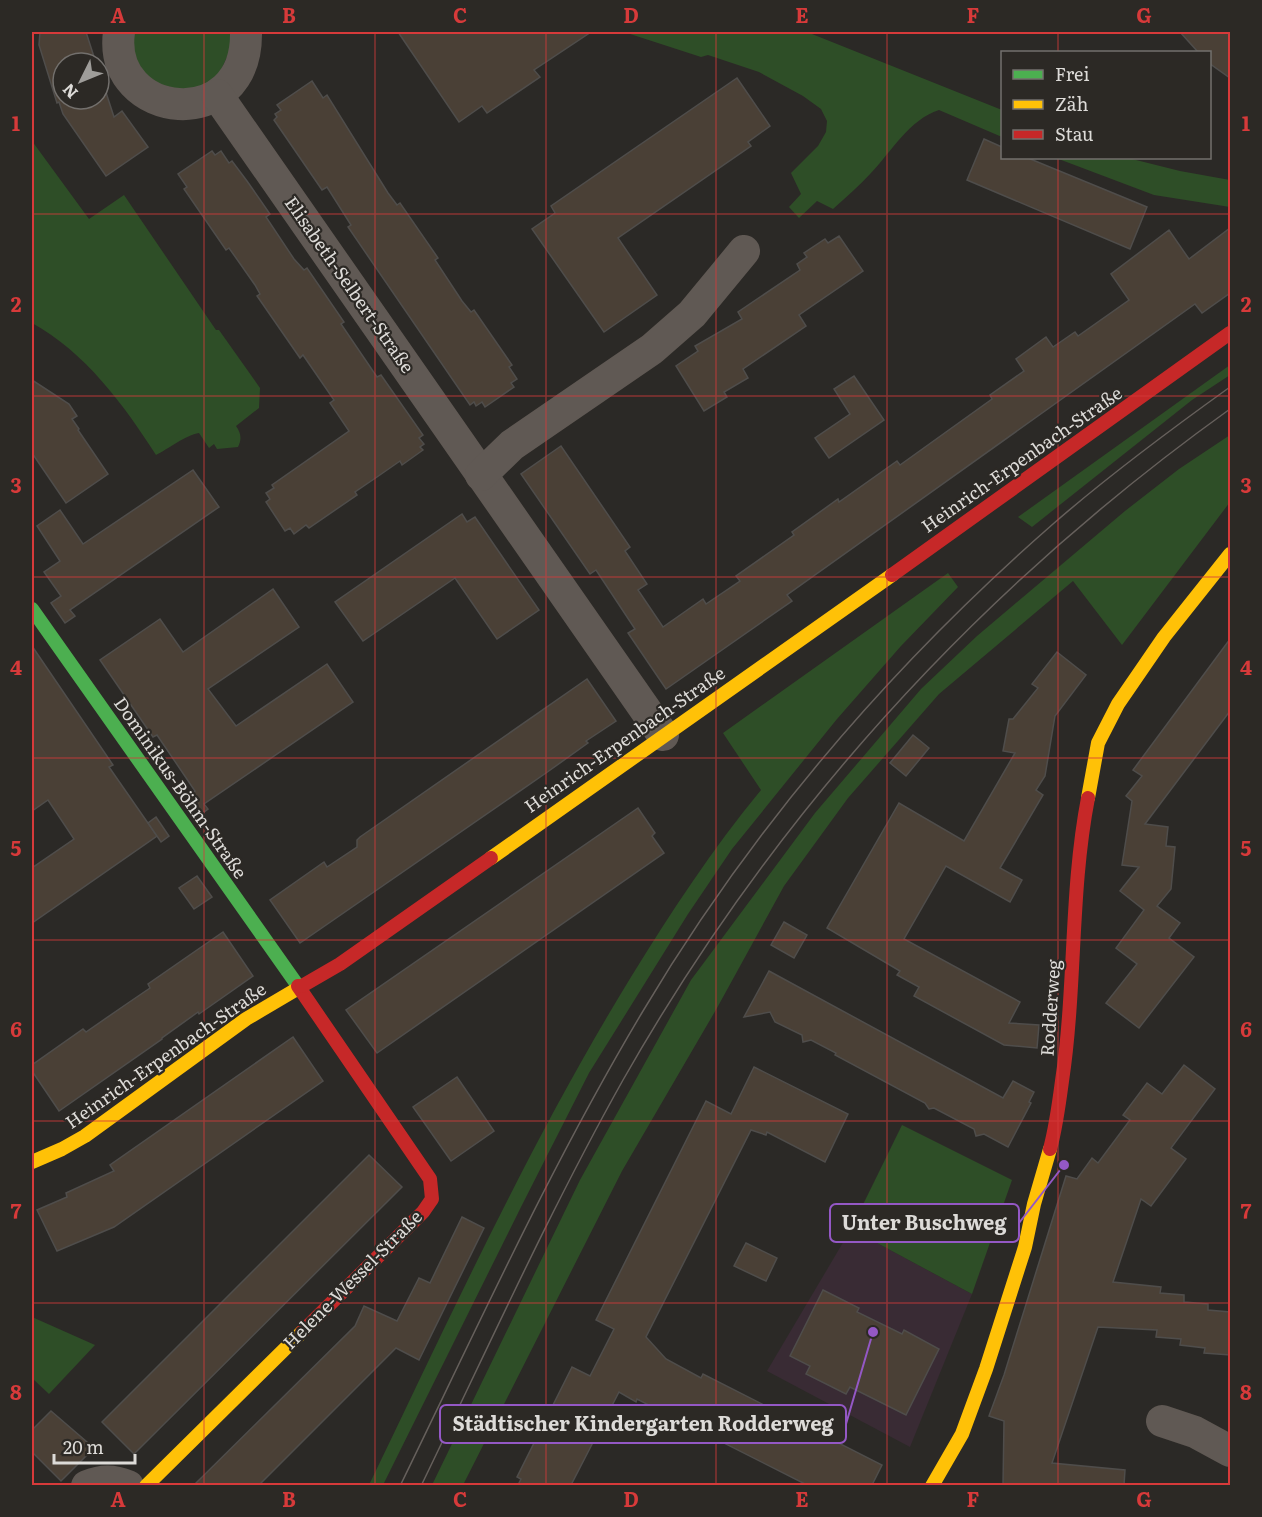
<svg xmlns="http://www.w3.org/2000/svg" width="1262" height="1517" viewBox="0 0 1262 1517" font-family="Literata,serif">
  <rect width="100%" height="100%" fill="#2b2926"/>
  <polygon fill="#392b34" points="851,1229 972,1294 910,1447 767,1371"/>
  <g fill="#2e4e27">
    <polygon points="131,32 238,32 214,86 165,92 137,67"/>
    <path d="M624,32H807L1002,110V137L939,110C910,119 891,152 871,173C859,186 846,197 833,209L817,201L799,218L789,207L801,194L791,173L818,146L826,132L827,121L821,109L803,96L759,72L708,55L701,57Z"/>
    <path d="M32,141L89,219L124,195L216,330H219L260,388L259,408L236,426C241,433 242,439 238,447L217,449L214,444L209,448L199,433C186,435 168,449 156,455C124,405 85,352 32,323Z"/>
    <polygon points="1056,158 1128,158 1180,171 1230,180 1230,207 1154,195"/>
    <polygon points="1230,365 1230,375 1192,400 1032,527 1018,517"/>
    <polygon points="1230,435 1230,502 1122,645 1073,581 939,694 848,798 784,886 717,1008 622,1171 463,1485 432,1485 580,1180 691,980 815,813 921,689 977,636 1125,511 1179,469"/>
    <path d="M948,573L958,587L901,646L837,719L732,849L688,914L589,1073L521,1207L383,1485H369C452,1313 531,1140 631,977C671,912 713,848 761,790L723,733Z"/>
    <polygon points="902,1125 1012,1180 972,1294 851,1229"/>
    <polygon points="32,1317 95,1345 49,1394 32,1378"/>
  </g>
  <g fill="#4a4036" stroke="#4f4d4b" stroke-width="1.5">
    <polygon points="40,32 86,32 96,63 63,63 63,99 99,99 99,71 114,117 122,111 148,147 106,176 63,114 59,102 57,103 39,45"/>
    <polygon points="398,32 591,32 534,70 540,77 487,113 482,106 459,122"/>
    <polygon points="1180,32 1230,32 1230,78 1209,63 1209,52 1198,52"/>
    <polygon points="737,78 770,126 748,142 751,146 618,238 657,295 604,332 532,229 555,213 551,206"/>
    <polygon points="312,81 323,98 327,95 388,193 397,205 400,203 438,258 435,260 462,301 471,312 474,310 512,365 509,367 517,379 511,383 514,387 485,407 482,402 476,406 474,402 470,405 348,227 351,225 327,187 322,190 274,120 277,117 275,114 281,110 277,105"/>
    <polygon points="984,139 1002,147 1002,158 1028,158 1147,207 1130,249 967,180"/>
    <polygon points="212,151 215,155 221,151 229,163 232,161 247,181 270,214 266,217 294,259 304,270 307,268 344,322 341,324 377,377 381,375 423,435 419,438 424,444 420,447 423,450 402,465 400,461 377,477 355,492 357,495 309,528 306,525 294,534 290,528 285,531 266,502 270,499 266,493 274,488 272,485 349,431 330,403 334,400 303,355 300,358 257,296 260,294 255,285 229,248 226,250 184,189 187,187 178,174"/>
    <polygon points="1230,228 1230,293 1202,313 1195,304 787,595 792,601 666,689 628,633 635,629 596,570 590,574 521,474 561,446 630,547 625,551 647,584 638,590 663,627 703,599 706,604 740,581 736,576 794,535 792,532 838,499 839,502 897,461 900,465 992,399 990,395 1024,371 1016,359 1046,337 1053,347 1075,332 1078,336 1129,300 1111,274 1169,230 1189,259"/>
    <polygon points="839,236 863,271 799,315 806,326 743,369 748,378 724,392 727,397 704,411 676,366 698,351 695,346 742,319 738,312 800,270 797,264 807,257 804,253 825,239 828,243"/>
    <polygon points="854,376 884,420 829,458 815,438 850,414 834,389"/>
    <polygon points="32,380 69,404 77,416 72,419 79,429 78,430 108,474 66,503 32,453"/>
    <polygon points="193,470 219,507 70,610 75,616 65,623 51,603 61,596 44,572 60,561 37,526 60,510 83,544"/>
    <polygon points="462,514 467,522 475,517 539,610 497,639 455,578 363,641 335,602"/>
    <polygon points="273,589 299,627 208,689 236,726 327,664 353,702 204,804 208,809 200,815 187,796 195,791 157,735 153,737 100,660 160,619 183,652"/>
    <polygon points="1230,639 1230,711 1145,824 1168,827 1166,846 1175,847 1171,889 1157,906 1180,923 1169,938 1194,957 1139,1028 1106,1003 1137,964 1116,948 1144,910 1120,891 1139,867 1122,865 1132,801 1126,796 1142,776 1133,770"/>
    <polygon points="32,646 113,765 109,767 157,836 32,923 32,868 74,839 48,800 32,811"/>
    <polygon points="1057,652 1086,675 1055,716 1045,776 1036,790 1043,795 1000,868 1022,880 1010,902 946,866 904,939 1020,1002 1009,1023 1039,1025 1037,1048 1004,1045 914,996 919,987 897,975 900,971 827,928 899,803 964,841 1015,753 1003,751 1009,719 1013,719 1038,688 1032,684"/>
    <polygon points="587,679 616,721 586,741 588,743 546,773 300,943 270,900 324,862 327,867 357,847 357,840 360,837"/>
    <polygon points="913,735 929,748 906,776 890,763"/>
    <polygon points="638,808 655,833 652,836 664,853 377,1053 346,1010"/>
    <polygon points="156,817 169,836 161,842 148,823"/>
    <polygon points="197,876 212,897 194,909 179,888"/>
    <polygon points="784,922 807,935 794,958 771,945"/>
    <polygon points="223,932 253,976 199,1014 198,1012 162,1038 162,1039 59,1111 32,1071 32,1065 83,1029 86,1032 128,1003 150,988 148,984"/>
    <polygon points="769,971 1003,1098 1013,1081 1034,1092 1029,1102 1031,1103 1008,1147 984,1134 976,1136 974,1129 934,1108 929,1109 925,1103 835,1055 836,1053 811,1040 803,1042 802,1035 775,1022 770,1012 744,1017"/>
    <polygon points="293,1037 323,1081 114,1227 57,1251 37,1210 67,1197 66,1193 114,1171 110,1165"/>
    <polygon points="1184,1065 1215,1089 1171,1148 1186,1159 1151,1206 1141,1199 1113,1282 1161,1287 1160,1293 1184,1295 1184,1302 1208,1304 1208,1310 1230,1312 1230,1355 1204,1353 1205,1348 1180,1345 1181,1339 1156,1337 1157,1330 1098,1327 1052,1463 1125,1470 1124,1485 1003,1485 1004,1421 989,1416 1004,1375 1066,1176 1077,1179 1092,1158 1098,1163 1130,1120 1123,1115 1147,1083 1162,1094"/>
    <polygon points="754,1067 848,1114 825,1162 767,1132 766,1135 751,1130 646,1337 666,1359 701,1378 703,1374 882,1465 872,1485 807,1485 637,1399 636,1402 619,1392 571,1485 518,1485 521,1479 517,1477 572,1367 590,1376 614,1329 596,1320 706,1101 731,1114"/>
    <polygon points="457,1077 494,1131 451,1161 413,1107"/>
    <polygon points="369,1155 402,1187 134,1454 102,1422"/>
    <polygon points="462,1217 484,1228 419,1360 396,1348 259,1485 194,1485 355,1326 364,1306 397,1321 419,1278 430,1283"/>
    <polygon points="746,1243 777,1258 766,1281 734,1266"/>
    <polygon points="823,1290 859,1308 857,1312 902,1334 904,1330 939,1349 906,1415 850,1387 846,1394 806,1374 810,1366 790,1356"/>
    <polygon points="51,1411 94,1448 61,1481 32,1452 32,1430"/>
  </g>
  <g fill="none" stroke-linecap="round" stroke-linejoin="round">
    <g stroke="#605954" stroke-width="32">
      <path d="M119,32C107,120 248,136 246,32"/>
      <polyline points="217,95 663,735"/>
      <polyline points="481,475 512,445 652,349 692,314 744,251"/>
      <polyline points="1162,1421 1195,1432 1230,1451"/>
      <path d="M87,1486C102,1480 113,1480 128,1486"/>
    </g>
    <polyline stroke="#4caf50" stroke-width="14" points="32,609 298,986"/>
    <g stroke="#ffc107" stroke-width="14">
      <polyline points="1088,798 1098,743 1118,704 1164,637 1230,554"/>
      <polyline points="491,858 892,575"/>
      <polyline points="32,1162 62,1149 85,1136 246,1019 302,986"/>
      <polyline points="146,1486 302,1332"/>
      <polyline points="932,1486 962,1434 986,1369 1025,1247 1034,1204 1050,1149"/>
    </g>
    <g stroke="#c62828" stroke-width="14">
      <polyline points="892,575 1230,333"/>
      <polyline points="298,986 430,1179 432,1199 423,1212 302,1332"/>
      <polyline points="302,986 340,964 491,858"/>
      <path d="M1050,1149C1056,1127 1059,1104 1062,1081C1076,988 1070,891 1088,798"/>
    </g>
    <g stroke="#66605c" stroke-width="1.5">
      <path d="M400,1486C478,1326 552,1163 643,1011C752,828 893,664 1053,524C1109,475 1170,430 1230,387"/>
      <path d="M421,1486C487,1350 549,1212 623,1080C776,811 979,589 1230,409"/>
    </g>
  </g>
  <path fill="none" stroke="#d73a3a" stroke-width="1.5" stroke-opacity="0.55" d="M204,32V1486M375,32V1486M546,32V1486M716,32V1486M887,32V1486M1058,32V52M1058,158V1486M32,214H1230M32,396H1230M32,577H1230M32,758H1230M32,940H1230M32,1121H1230M32,1303H1230"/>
  <g text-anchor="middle" stroke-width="4.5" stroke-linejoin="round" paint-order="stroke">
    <g font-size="18" fill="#dddbd8" stroke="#2c2925">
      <text transform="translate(349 285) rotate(55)" y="6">Elisabeth-Selbert-Straße</text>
      <text transform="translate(1022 460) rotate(-35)" y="6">Heinrich-Erpenbach-Straße</text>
      <text transform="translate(625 740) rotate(-35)" y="6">Heinrich-Erpenbach-Straße</text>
      <text transform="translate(180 788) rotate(55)" y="6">Dominikus-Böhm-Straße</text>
      <text transform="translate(1051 1008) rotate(-86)" y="6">Rodderweg</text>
      <text transform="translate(166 1056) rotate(-35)" y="6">Heinrich-Erpenbach-Straße</text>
      <text transform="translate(353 1280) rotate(-45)" y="6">Helene-Wessel-Straße</text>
    </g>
  </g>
  <path fill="none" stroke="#9458c5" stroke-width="2" d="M1064 1165L1019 1223M873 1332L846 1424"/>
  <g fill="#9458c5" stroke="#2c2925" stroke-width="2">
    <circle cx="1064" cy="1165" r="6"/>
    <circle cx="873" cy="1332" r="6"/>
  </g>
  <g fill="#2c2925" stroke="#9458c5" stroke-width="2">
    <rect x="830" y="1204" width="189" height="38" rx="6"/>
    <rect x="440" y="1405" width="406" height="38" rx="6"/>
  </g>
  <g font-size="20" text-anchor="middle" font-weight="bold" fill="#dddbd8">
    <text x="924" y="1230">Unter Buschweg</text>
    <text x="643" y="1431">Städtischer Kindergarten Rodderweg</text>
  </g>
  <rect width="1262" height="1517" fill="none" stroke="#2c2925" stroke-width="66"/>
  <rect x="1001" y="51" width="210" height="108" fill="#2c2925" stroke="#73706d" stroke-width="1.5"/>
  <rect x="1013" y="70" width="30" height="9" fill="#4caf50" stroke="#73706d" stroke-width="1.5"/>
  <text x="1055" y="81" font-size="18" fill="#dddbd8">Frei</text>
  <rect x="1013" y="100" width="30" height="9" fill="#ffc107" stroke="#73706d" stroke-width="1.5"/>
  <text x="1055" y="111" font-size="18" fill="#dddbd8">Zäh</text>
  <rect x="1013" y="130" width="30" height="9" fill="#c62828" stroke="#73706d" stroke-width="1.5"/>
  <text x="1055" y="141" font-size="18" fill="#dddbd8">Stau</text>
  <g transform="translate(81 81) rotate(227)"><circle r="28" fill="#2c2925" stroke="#73706d" stroke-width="1.5"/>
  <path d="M0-4.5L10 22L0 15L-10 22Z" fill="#9f9d9a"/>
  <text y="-9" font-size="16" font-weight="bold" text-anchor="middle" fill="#dddbd8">N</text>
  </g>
  <path d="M54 1454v9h81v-9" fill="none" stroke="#dddbd8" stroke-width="3"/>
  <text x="63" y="1454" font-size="18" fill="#dddbd8" stroke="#2c2925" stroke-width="4.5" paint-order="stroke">20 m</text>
  <rect x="33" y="33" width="1196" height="1451" fill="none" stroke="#d73a3a" stroke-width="2"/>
  <g font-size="20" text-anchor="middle" font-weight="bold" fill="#d73a3a">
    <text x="118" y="23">A</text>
    <text x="289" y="23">B</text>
    <text x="460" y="23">C</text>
    <text x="631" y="23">D</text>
    <text x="802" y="23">E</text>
    <text x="973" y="23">F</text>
    <text x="1144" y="23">G</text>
    <text x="16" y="131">1</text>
    <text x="1246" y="131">1</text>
    <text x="16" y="312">2</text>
    <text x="1246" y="312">2</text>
    <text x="16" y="493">3</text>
    <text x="1246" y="493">3</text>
    <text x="16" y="675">4</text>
    <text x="1246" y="675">4</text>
    <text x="16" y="856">5</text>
    <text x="1246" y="856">5</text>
    <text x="16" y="1037">6</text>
    <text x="1246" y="1037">6</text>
    <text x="16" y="1219">7</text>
    <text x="1246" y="1219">7</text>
    <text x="16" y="1400">8</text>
    <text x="1246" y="1400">8</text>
    <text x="118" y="1507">A</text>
    <text x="289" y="1507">B</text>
    <text x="460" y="1507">C</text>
    <text x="631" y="1507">D</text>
    <text x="802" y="1507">E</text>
    <text x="973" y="1507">F</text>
    <text x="1144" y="1507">G</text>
  </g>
</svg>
